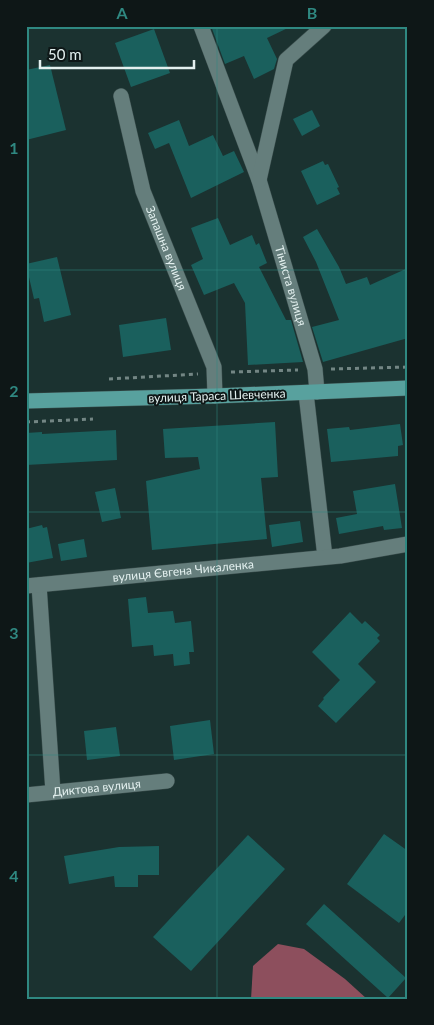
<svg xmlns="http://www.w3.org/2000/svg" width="434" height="1025" viewBox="0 0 434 1025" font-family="Lato,sans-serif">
  <rect width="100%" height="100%" fill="#1b3230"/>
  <polygon fill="#8d4f5d" points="278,944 304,949 345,979 367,999 251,999 253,966"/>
  <g fill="#1a605d">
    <polygon points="211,26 292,26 267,38 277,59 274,69 254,79 244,56 225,64"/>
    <polygon points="154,29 170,73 131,87 115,43"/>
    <polygon points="50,65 66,130 26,140 26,70"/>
    <polygon points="312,110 320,126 302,136 293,119"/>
    <polygon points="179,120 189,146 213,135 223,156 234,151 244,172 191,198 169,143 155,149 148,133"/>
    <polygon points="323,161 325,165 328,164 339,187 337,188 340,194 317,205 301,171"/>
    <polygon points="218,218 230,245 252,235 256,245 259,243 267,263 259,267 286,320 291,320 303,362 248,365 245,303 234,283 204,295 191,265 203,259 191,228"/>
    <polygon points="317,229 339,267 346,284 367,277 370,285 408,268 408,338 323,362 312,327 339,320 316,262 303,237"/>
    <polygon points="57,257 71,315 44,322 39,298 34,299 26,264"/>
    <polygon points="166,318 171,350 123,357 119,325"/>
    <polygon points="275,422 278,477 261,478 267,539 152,550 146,481 200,469 198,457 165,458 163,429"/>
    <polygon points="400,424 403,445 398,446 398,456 331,462 327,429 349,427 350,430"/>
    <polygon points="116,430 117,460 26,465 26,433 42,432 42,434"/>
    <polygon points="395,484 402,528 384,530 383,526 339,534 336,518 357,514 353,491"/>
    <polygon points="115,488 121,518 102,522 95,492"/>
    <polygon points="300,521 303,542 272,547 269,525"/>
    <polygon points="42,525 43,528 47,527 53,558 26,563 26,529"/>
    <polygon points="84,539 87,557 61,561 58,544"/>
    <polygon points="146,597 148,613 173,611 175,623 191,621 194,652 189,652 190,664 174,666 173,654 154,656 153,645 132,647 128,599"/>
    <polygon points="350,612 362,624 365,621 380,635 377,638 380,641 358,664 376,682 336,723 318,706 324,699 323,698 340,680 312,652"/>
    <polygon points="210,720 214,754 174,760 170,726"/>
    <polygon points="116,727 120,756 87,760 84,731"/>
    <polygon points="384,834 408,851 408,911 399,923 347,884"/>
    <polygon points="248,835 285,869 191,971 153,937"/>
    <polygon points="159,846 159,875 138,875 138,887 115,887 114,876 69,884 64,856 119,847"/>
    <polygon points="324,904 406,978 388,998 306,924"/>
  </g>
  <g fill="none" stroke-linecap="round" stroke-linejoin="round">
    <g stroke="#3a4d4c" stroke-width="16">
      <g id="minor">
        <path id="s1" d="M201,26L259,180L315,369L317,392"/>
        <path id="s2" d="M121,96L143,191L214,367L215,396"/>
        <polyline points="259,180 286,60 324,26"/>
        <polyline points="306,393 325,557"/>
        <polyline points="39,585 53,792"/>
        <path id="s3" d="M26,586L340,556L408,544"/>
        <path id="s4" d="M26,795L167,781"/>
      </g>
    </g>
    <g stroke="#3a4d4c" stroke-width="16">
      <polyline id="major" points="26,401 215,396 408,388"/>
    </g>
    <g stroke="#738684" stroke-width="3" stroke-dasharray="4 4" stroke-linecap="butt">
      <polyline points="331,369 408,367"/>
      <polyline points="231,372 298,370"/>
      <polyline points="109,379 198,374"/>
      <polyline points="26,422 93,419"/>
    </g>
    <use href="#minor" stroke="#657e7c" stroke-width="15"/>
    <use href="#major" stroke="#58a19e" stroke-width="15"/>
  </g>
  <path fill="none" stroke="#2f8881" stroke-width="1" stroke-opacity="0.55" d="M217,26V999M26,270H408M26,512H408M26,755H408"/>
  <g text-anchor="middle" stroke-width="4" stroke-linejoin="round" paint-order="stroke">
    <g font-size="12" fill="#e3f0ef" stroke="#0e1717">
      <text dy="4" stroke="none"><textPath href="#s2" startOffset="159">Запашна вулиця</textPath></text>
      <text dy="4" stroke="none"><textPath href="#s1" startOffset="275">Тіниста вулиця</textPath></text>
      <text transform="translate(217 396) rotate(-2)" y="4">вулиця Тараса Шевченка</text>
      <text dy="4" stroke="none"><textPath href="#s3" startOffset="158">вулиця Євгена Чикаленка</textPath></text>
      <text dy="4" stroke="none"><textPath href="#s4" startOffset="71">Диктова вулиця</textPath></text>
    </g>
  </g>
  <rect width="434" height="1025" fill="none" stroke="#0e1717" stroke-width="55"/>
  <path d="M40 60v8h154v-8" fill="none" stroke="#e3f0ef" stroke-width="2.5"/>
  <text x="48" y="60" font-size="15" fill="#e3f0ef" stroke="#0e1717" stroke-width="4" paint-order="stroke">50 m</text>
  <rect x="28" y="28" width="378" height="970" fill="none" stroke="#2f8881" stroke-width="2"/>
  <g font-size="16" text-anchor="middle" font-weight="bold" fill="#2f8881">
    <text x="122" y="19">A</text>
    <text x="312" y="19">B</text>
    <text x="14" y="154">1</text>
    <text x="14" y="397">2</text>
    <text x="14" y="639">3</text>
    <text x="14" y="882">4</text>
  </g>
</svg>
